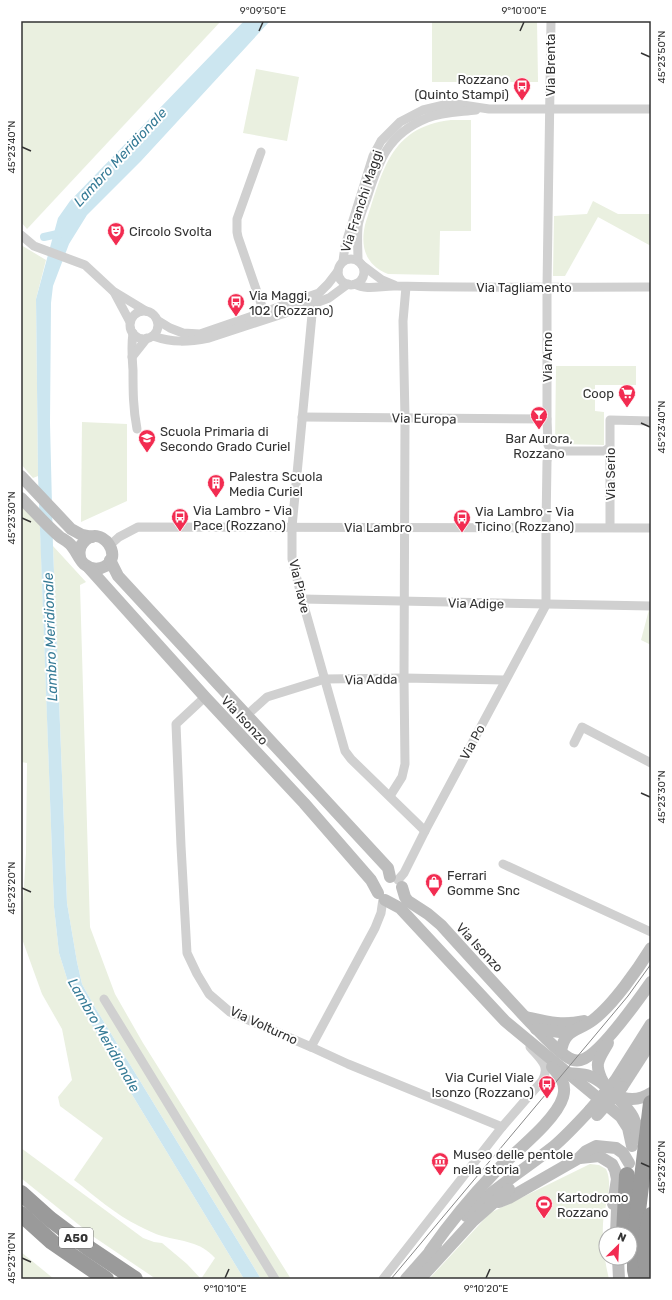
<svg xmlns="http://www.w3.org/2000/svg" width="672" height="1300" viewBox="0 0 672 1300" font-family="Rubik,sans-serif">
  <rect width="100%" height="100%" fill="#fff"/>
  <g fill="#eaf0e0">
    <polygon points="21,21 221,21 27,229 21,222"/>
    <polygon points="432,21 537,21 538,82 432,82"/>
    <polygon points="256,69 299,77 287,141 243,133"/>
    <path d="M451,120H471V231H440L439,275L388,274C366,265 360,248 365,225C382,175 388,127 451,120Z"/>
    <polygon points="593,201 618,214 651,214 651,246 598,217 565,276 553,276 554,216 587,214"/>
    <polygon points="21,245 46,260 36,299 38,476 33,478 21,464"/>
    <polygon points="556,366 636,366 636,385 595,385 595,411 604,412 604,445 555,444"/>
    <polygon points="82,422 127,424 127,501 81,522"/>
    <path d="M21,506L40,524L54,907L59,953L69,985L128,1088L244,1279H201L215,1258C200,1241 183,1242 162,1236C155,1234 147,1230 139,1226C116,1215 95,1196 74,1180L103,1138L60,1106L58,1097L72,1080L62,1029L42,994L21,936L26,853L27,763L21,762Z"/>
    <polygon points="53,546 86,582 80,585 90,927 115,994 143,1043 291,1279 261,1279 96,1009 82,984 77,962 67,903"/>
    <polygon points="651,602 651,645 641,640"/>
    <polygon points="21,1148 143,1238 154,1242 162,1243 187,1264 201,1279 156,1279 94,1237 21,1178"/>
    <path d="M590,1164L599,1165L606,1169C614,1186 604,1205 603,1224C602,1240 605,1263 609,1279H429L490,1213Z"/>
    <polygon points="21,1252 54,1279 21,1279"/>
  </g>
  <polygon fill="#cce6f0" points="244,21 270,21 141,161 87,215 69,244 53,286 51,303 50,423 53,546 67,903 77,962 82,984 96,1009 261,1279 244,1279 128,1088 69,985 59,953 54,907 38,476 36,299 58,218 70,201"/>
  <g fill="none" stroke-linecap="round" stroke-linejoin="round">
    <polyline stroke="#cce6f0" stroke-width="8" points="44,237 62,233"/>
    <g stroke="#d0d0d0" stroke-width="9">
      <polyline points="261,152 237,219 237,232 238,237 266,318"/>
      <polyline points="21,235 34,246 85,265 113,291 146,311"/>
      <circle cx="351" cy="272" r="13"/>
      <polyline points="343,261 345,246 373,156 381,141 400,122 423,110 444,105 456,104 489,109 651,109"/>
      <path d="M358,261C358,250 357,238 358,227C359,217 364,207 367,198C379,160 388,134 427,118C442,112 460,112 476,110"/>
      <polyline points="362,265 382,280 394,285"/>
      <path d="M355,284C367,291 383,285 397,286C482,288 566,287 651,287"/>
      <polyline points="114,292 130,322"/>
      <polyline points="313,304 292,527 292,559 302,599 345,751 351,759 425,831"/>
      <circle cx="144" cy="325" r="14"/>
      <polyline points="157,320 170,328 183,333 200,334 319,293 328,284 338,271"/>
      <path d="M133,333C131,347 132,357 133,370C133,391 133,408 137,429"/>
      <path d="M153,336C173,343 188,342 209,338L313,304L329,298L348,284"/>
      <polyline points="132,357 147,338"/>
      <polyline points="302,417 547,419"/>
      <polyline points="551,449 556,451 604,451 609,448"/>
      <polyline points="610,527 610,420 651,421"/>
      <polyline points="110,545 119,537 138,527 651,528"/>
      <polyline points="302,599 651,606"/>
      <polyline points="205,697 176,724 181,846 187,953 197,974 209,994 230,1012 311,1047 348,1064 502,1127"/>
      <polyline points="247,715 267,697 325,679 404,678 505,680"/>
      <polyline points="574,743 582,727 651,763"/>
      <polyline points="390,796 402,777 405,764 404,678 405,418 403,321 406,287"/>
      <polyline points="503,864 651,932"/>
      <polyline points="398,880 404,873 425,831 546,605 546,527 547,462 548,454 551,449 548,445 547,419 547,287 551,21"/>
      <polyline points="104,999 275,1279"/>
      <polyline points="311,1047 375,928 381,913 383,899"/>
      <path d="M383,1279L502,1127L542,1081C551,1066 540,1059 530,1047"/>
    </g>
    <g stroke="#bdbdbd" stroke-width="12">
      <polyline points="21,476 71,529 82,535 92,537"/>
      <path d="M21,498C34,511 46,525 60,537C63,539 67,541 70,544C76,550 78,558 84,564C89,568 95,570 101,568C128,560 100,520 83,543C79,547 79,552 80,557"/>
      <polyline points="110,560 118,576 388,868 390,877"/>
      <polyline points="89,568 205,697 304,803 371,880 378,893"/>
      <path d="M402,887L405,897L408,901L428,914L441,925C470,957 498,988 527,1019C538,1030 556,1051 569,1058C572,1060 577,1061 581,1060C599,1056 639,999 651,982"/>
      <polyline points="385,900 400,908 505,1021 621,1117 628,1128 632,1146"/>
      <path d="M526,1017C548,1022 562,1026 584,1021"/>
      <polyline points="536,1029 568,1033"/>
      <path d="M608,1043C605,1049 600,1055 598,1063C597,1068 599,1073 601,1078C609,1098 633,1105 651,1093"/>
      <path d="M561,1052C564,1029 577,1032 593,1020C613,1005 638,969 651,948"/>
      <path d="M568,1073C584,1075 590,1073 604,1085"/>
      <polyline points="615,1081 651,1024"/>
      <polyline points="622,1087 651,1042"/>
      <path d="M613,1093C625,1106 642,1120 635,1139"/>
      <polyline points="580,1158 599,1156 612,1164 615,1170 617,1179 613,1204"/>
      <polyline points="499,1202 509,1198 579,1158 586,1151 596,1146 616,1148 623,1153 629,1163"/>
      <path d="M466,1216C492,1189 524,1170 553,1147C566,1136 578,1123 590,1110"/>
      <polyline points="616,1234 617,1210 622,1194"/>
      <path d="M430,1251C449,1224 471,1197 494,1173C512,1154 556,1121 563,1097C567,1084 560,1076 552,1067"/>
      <polyline points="618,1258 619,1279"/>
      <polyline points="406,1279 436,1245"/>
      <polyline points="420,1279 473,1221 509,1189"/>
    </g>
    <g stroke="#9a9a9a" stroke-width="16">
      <polyline points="21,1193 50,1219 90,1249 135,1279"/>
      <polyline points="21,1214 52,1242 106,1279"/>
      <polyline points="624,1234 627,1175"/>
      <polyline points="637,1279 635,1270 635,1236 651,1103"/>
      <path d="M648,1279C644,1258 645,1235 651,1215"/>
    </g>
    <polyline stroke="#888" stroke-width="1" points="391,1279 628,996 651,964"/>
    <g stroke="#bdbdbd" stroke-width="12">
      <polyline points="590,1110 615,1081"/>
      <polyline points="597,1115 622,1087"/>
    </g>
  </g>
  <path fill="none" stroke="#333" stroke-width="1.5" d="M259,31L263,22M520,31L524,22M641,53L650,57M22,147L31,151M641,423L650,427M22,518L31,522M641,793L650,797M22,888L31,892M641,1163L650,1167M22,1258L31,1262M225,1278L229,1269M486,1278L490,1269"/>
  <defs>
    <g id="bus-pin" transform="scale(0.9)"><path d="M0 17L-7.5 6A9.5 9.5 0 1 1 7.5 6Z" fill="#f22c51" stroke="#fff"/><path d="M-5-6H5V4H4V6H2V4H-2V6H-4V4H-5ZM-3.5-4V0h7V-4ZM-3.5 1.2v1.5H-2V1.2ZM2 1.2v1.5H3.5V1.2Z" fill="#fff"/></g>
    <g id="theatre-pin" transform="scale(0.9)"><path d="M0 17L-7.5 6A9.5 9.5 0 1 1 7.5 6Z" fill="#f22c51" stroke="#fff"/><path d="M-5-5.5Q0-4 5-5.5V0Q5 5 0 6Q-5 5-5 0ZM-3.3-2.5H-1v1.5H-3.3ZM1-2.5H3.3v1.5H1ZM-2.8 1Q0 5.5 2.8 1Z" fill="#fff"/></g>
    <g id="supermarket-pin" transform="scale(0.9)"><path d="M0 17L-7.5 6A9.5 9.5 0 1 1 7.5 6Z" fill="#f22c51" stroke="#fff"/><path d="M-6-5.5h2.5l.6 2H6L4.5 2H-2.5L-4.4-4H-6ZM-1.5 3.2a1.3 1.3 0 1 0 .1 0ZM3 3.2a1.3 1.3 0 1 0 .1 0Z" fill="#fff"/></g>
    <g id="bar-pin" transform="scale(0.9)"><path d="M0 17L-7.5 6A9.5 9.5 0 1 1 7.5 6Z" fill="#f22c51" stroke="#fff"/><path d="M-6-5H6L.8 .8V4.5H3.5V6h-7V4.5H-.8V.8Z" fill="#fff"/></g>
    <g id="school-pin" transform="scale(0.9)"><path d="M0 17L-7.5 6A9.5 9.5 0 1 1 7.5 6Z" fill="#f22c51" stroke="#fff"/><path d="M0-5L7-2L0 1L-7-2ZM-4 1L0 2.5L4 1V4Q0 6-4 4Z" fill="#fff"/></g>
    <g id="building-pin" transform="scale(0.9)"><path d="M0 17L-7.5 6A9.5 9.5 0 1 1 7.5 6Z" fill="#f22c51" stroke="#fff"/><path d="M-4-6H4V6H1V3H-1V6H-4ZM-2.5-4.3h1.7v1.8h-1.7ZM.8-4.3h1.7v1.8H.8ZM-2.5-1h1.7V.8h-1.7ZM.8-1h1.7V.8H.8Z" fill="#fff"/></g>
    <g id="shop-pin" transform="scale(0.9)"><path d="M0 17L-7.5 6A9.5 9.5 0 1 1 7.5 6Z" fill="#f22c51" stroke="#fff"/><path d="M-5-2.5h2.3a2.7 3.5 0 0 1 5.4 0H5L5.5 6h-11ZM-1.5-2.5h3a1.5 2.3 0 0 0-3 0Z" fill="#fff"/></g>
    <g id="museum-pin" transform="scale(0.9)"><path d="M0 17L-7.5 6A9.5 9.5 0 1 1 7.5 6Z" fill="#f22c51" stroke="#fff"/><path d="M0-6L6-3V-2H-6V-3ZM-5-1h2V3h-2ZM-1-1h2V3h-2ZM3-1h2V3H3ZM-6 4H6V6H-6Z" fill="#fff"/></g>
    <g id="stadium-pin" transform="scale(0.9)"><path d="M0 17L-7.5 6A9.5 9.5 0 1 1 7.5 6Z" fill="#f22c51" stroke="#fff"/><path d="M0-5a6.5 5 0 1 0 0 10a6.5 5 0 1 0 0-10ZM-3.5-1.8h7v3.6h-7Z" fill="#fff"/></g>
  </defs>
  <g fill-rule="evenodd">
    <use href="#bus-pin" x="522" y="86"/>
    <use href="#theatre-pin" x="116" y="231"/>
    <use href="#bus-pin" x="236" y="302"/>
    <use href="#supermarket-pin" x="627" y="393"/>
    <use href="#bar-pin" x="539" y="415"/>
    <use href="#school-pin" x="147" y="438"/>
    <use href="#building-pin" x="216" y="483"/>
    <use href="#bus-pin" x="180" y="517"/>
    <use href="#bus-pin" x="462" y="518"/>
    <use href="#shop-pin" x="434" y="882"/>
    <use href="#bus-pin" x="547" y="1084"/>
    <use href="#museum-pin" x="440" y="1161"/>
    <use href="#stadium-pin" x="544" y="1204"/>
  </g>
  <g text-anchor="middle" stroke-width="4" stroke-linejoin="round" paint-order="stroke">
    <rect fill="#fff" stroke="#707070" stroke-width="1" x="59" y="1228" width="34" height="20" rx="3"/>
    <g font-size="12" font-weight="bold" fill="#333">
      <text x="76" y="1242">A50</text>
    </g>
    <g font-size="13" fill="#333" stroke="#fff">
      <text transform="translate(550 65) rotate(-90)" y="5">Via Brenta</text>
      <text transform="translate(361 201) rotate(-72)" y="5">Via Franchi Maggi</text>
      <text x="524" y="292">Via Tagliamento</text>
      <text transform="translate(547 357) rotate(-90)" y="5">Via Arno</text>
      <text transform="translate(424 418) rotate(1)" y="5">Via Europa</text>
      <text transform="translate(610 474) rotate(-90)" y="5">Via Serio</text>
      <text x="378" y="532">Via Lambro</text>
      <text transform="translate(300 586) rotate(77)" y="5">Via Piave</text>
      <text transform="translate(476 603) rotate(1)" y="5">Via Adige</text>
      <text transform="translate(371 679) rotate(-1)" y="5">Via Adda</text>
      <text transform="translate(245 720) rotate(47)" y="5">Via Isonzo</text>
      <text transform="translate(472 742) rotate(-62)" y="5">Via Po</text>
      <text transform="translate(480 947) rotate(47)" y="5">Via Isonzo</text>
      <text transform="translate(264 1025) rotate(25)" y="5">Via Volturno</text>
    </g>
    <g font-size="13" fill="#333" stroke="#fff" text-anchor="start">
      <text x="509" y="84" text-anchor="end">Rozzano<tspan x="509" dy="15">(Quinto Stampi)</tspan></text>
      <text x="129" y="236">Circolo Svolta</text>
      <text x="249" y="300">Via Maggi,<tspan x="249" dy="15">102 (Rozzano)</tspan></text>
      <text x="614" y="398" text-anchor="end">Coop</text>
      <text x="160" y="436">Scuola Primaria di<tspan x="160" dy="15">Secondo Grado Curiel</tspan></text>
      <text x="539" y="443" text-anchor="middle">Bar Aurora,<tspan x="539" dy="15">Rozzano</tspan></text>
      <text x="229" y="481">Palestra Scuola<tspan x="229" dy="15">Media Curiel</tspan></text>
      <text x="193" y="515">Via Lambro - Via<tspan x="193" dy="15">Pace (Rozzano)</tspan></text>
      <text x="475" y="516">Via Lambro - Via<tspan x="475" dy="15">Ticino (Rozzano)</tspan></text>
      <text x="447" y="880">Ferrari<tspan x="447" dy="15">Gomme Snc</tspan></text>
      <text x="534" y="1082" text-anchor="end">Via Curiel Viale<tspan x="534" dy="15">Isonzo (Rozzano)</tspan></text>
      <text x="453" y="1159">Museo delle pentole<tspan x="453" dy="15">nella storia</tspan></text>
      <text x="557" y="1202">Kartodromo<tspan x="557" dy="15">Rozzano</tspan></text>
    </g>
    <g font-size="14" font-style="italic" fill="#367b96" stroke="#fff">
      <text transform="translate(120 157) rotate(-47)" y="5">Lambro Meridionale</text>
      <text transform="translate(50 637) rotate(-92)" y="5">Lambro Meridionale</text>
      <text transform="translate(104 1035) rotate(60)" y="5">Lambro Meridionale</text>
    </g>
  </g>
  <rect width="672" height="1300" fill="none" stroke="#ffffff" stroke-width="44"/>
  <g transform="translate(618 1246) rotate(24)"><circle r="19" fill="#ffffff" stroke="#adadad"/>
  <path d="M0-3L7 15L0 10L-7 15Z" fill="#f22c51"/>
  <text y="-6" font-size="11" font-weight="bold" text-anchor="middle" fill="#333333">N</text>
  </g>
  <rect x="22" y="22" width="628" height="1256" fill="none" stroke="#333" stroke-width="1.5"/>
  <g font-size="10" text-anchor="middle" fill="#333">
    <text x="263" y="14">9°09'50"E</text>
    <text x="524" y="14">9°10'00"E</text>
    <text transform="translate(661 57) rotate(-90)" y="4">45°23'50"N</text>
    <text transform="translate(11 147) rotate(-90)" y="4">45°23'40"N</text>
    <text transform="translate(661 427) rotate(-90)" y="4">45°23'40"N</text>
    <text transform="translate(11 518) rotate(-90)" y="4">45°23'30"N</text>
    <text transform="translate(661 797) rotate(-90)" y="4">45°23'30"N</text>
    <text transform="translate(11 888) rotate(-90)" y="4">45°23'20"N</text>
    <text transform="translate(661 1167) rotate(-90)" y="4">45°23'20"N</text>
    <text transform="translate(11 1258) rotate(-90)" y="4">45°23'10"N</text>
    <text x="225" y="1292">9°10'10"E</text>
    <text x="486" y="1292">9°10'20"E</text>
  </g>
</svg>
